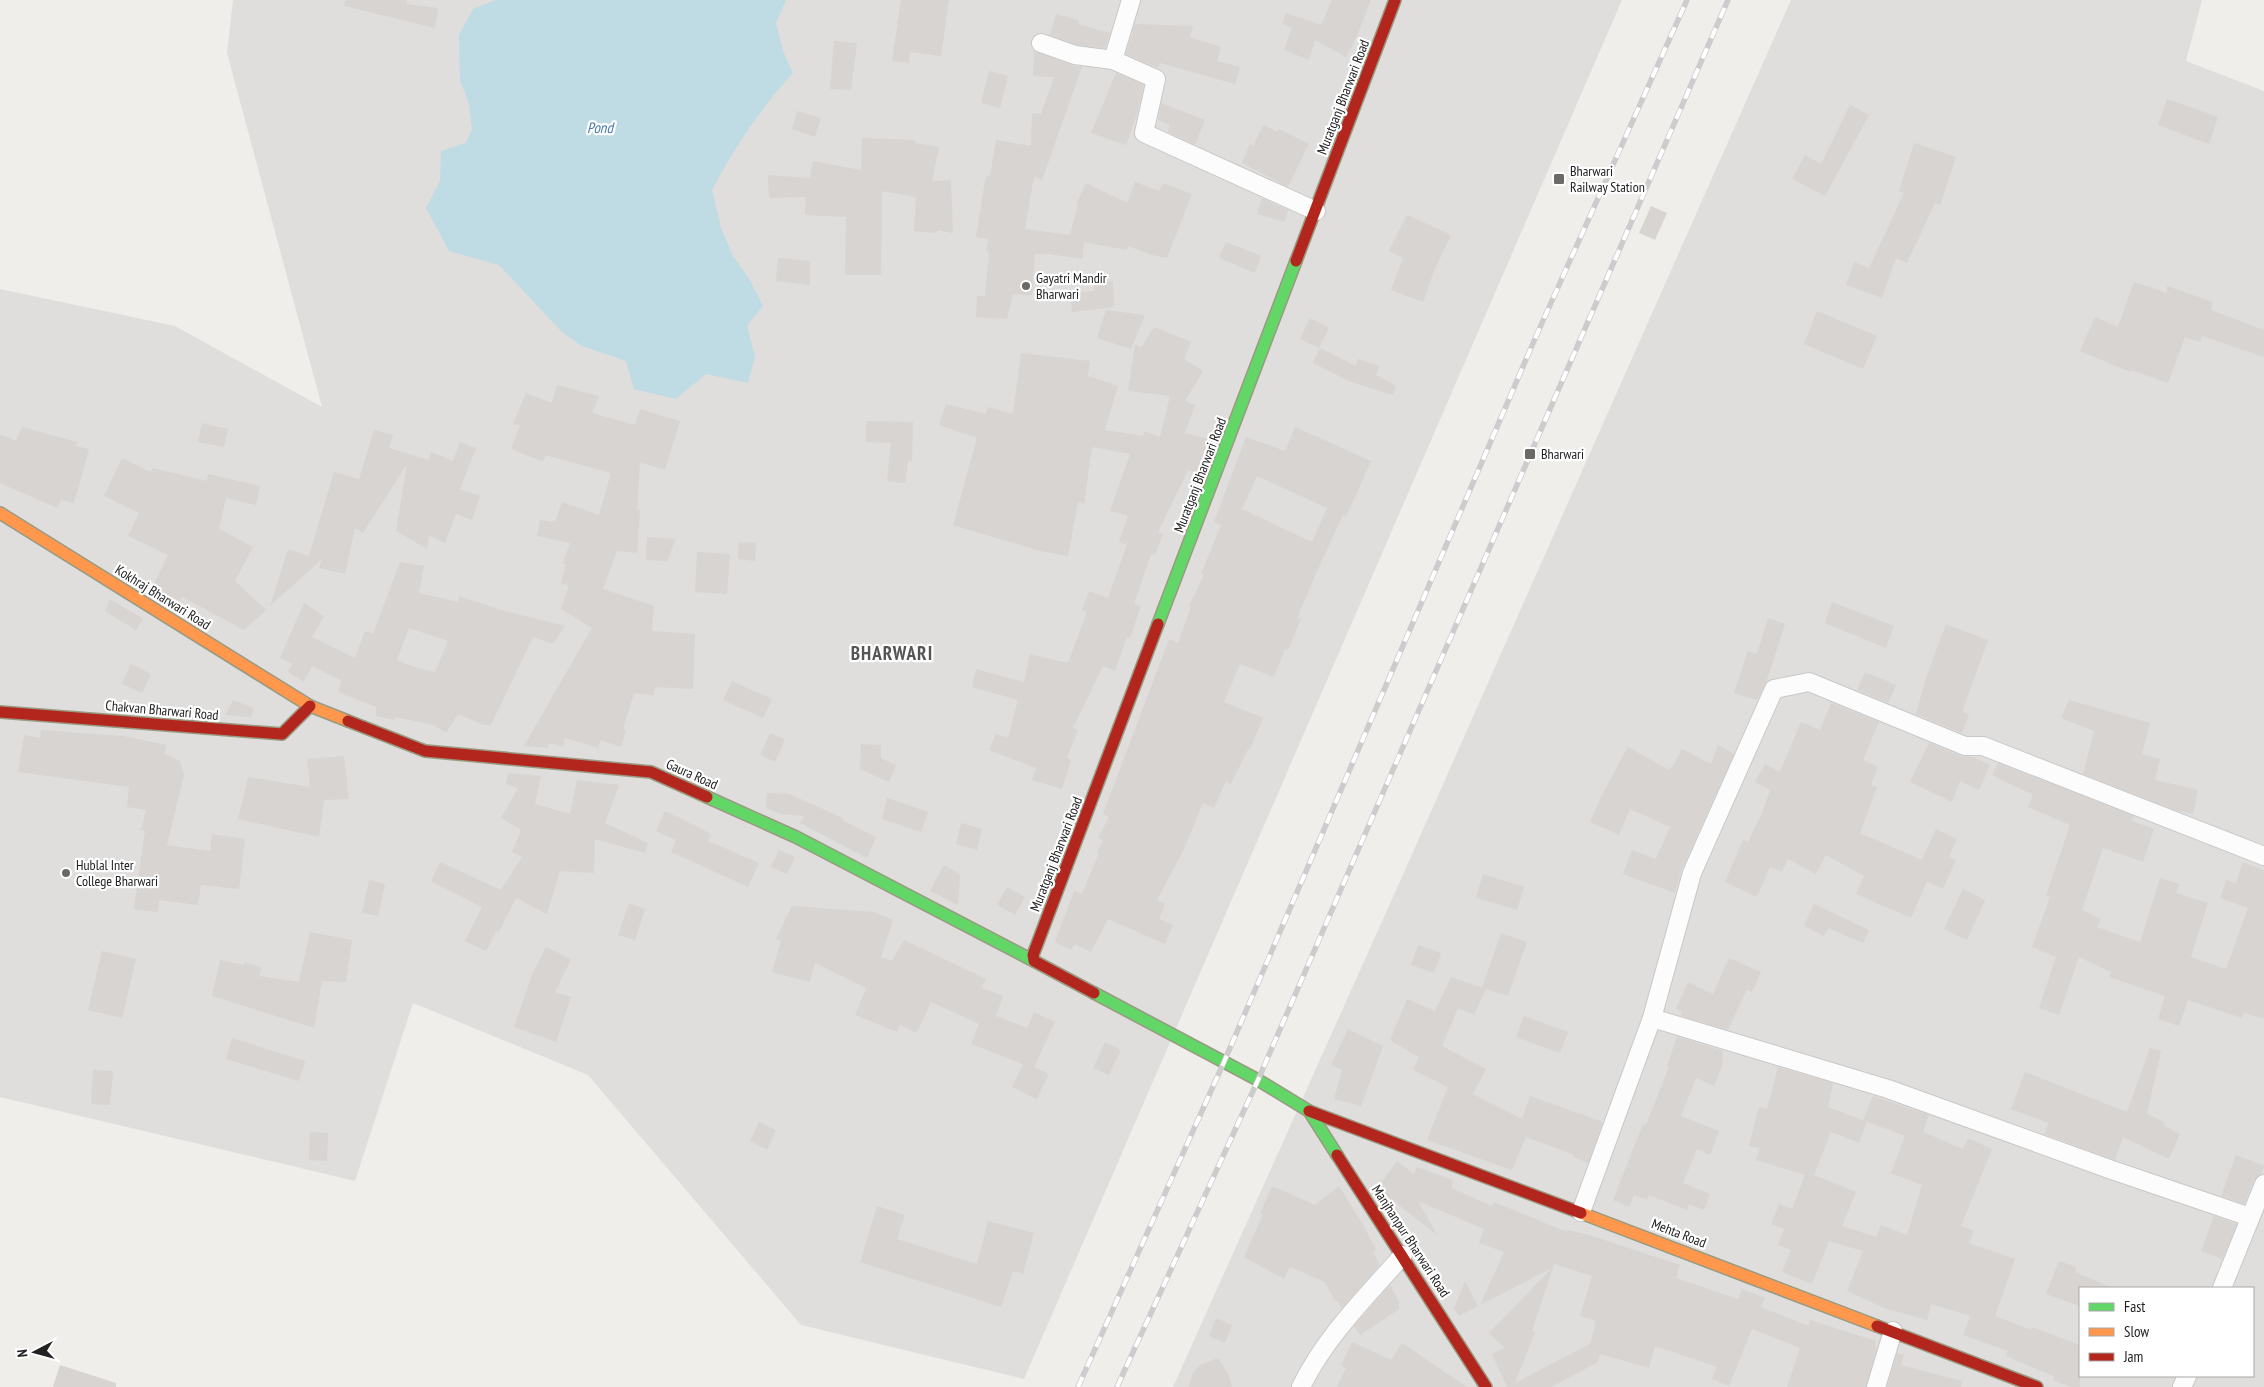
<svg xmlns="http://www.w3.org/2000/svg" width="2264" height="1387" viewBox="0 0 2264 1387" font-family="'PT Sans Narrow',sans-serif">
  <rect width="100%" height="100%" fill="#f0eeeb"/>
  <g fill="#dfdedc" fill-rule="evenodd">
    <polygon points="233,0 1622,0 1024,1379 801,1325 588,1075 413,1003 355,1181 0,1097 0,289 175,326 322,407 227,53"/>
    <path d="M1791,0H2202L2186,61L2264,91V1387H1173L1401,879ZM2080,1288H2253V1376H2080Z"/>
  </g>
  <path fill="#bfdbe3" d="M496,0H786L776,23L783,51L793,73C760,109 735,147 712,190L721,228L733,256L750,280L763,306L747,326L755,356L748,383L706,374L676,399L634,389L626,361L582,346L563,333L499,265L449,251L426,208L440,181L441,151L466,143L472,129L469,104L460,80L459,35L473,9Z"/>
  <g fill="#d7d4d2" fill-rule="evenodd">
    <polygon points="345,0 407,0 406,4 438,8 435,28 344,6"/>
    <polygon points="901,0 949,0 941,56 910,52 909,63 892,61"/>
    <polygon points="1332,0 1371,0 1357,36 1346,57 1315,40 1309,60 1284,50 1292,28 1282,23 1286,13 1321,25"/>
    <polygon points="1056,14 1079,20 1078,24 1110,33 1105,48 1077,45 1050,35"/>
    <polygon points="1135,24 1193,26 1190,37 1221,47 1217,61 1240,67 1235,84 1160,63 1158,68 1126,54"/>
    <polygon points="834,41 857,43 851,90 830,89"/>
    <polygon points="1034,51 1071,65 1082,67 1042,180 1034,176 1025,229 1070,235 1078,205 1076,204 1086,183 1127,203 1135,182 1159,191 1163,183 1192,194 1167,258 1152,255 1128,246 1127,250 1084,242 1082,259 1049,254 1035,254 1032,295 1013,294 1007,319 976,317 977,296 985,296 989,252 986,251 988,239 976,237 986,175 990,176 996,140 1031,146 1032,113 1041,114 1054,77 1033,76"/>
    <polygon points="989,71 1008,76 1000,108 981,103"/>
    <polygon points="1116,73 1144,85 1137,114 1126,145 1091,133"/>
    <polygon points="2167,99 2218,117 2209,144 2158,125"/>
    <polygon points="1161,103 1205,120 1195,145 1168,132 1170,125 1158,120"/>
    <polygon points="1850,105 1869,115 1825,196 1792,179 1805,155 1821,164"/>
    <polygon points="797,111 821,118 815,137 792,129"/>
    <polygon points="1263,125 1278,132 1279,129 1309,144 1288,187 1242,163 1250,144 1253,146"/>
    <polygon points="862,138 915,140 915,143 939,147 932,181 951,180 953,233 937,230 937,233 914,231 916,197 882,191 881,275 845,275 846,217 805,215 806,197 769,198 768,175 810,178 813,161 861,170"/>
    <polygon points="1914,143 1956,157 1940,205 1935,203 1907,263 1896,258 1882,298 1846,285 1854,262 1869,268 1904,193 1899,191"/>
    <polygon points="1262,198 1288,210 1285,222 1257,214"/>
    <polygon points="1651,206 1667,213 1655,240 1639,233"/>
    <polygon points="1407,215 1451,235 1434,271 1423,302 1391,290 1403,258 1389,251"/>
    <polygon points="1226,242 1261,256 1255,273 1219,258"/>
    <polygon points="778,258 810,261 810,285 776,281"/>
    <polygon points="1113,281 1114,307 1072,312 1070,293 1094,291 1094,283"/>
    <polygon points="2134,282 2167,293 2167,286 2213,302 2211,310 2264,330 2264,357 2202,336 2200,342 2185,337 2168,383 2131,370 2130,372 2080,351 2095,317 2118,327"/>
    <polygon points="1106,310 1145,315 1131,349 1097,338"/>
    <polygon points="1817,311 1877,336 1863,369 1804,344"/>
    <polygon points="1310,318 1329,328 1319,348 1300,339"/>
    <polygon points="1154,327 1191,342 1184,359 1203,371 1185,401 1195,405 1185,433 1212,440 1199,473 1188,470 1158,532 1163,534 1155,555 1151,554 1134,604 1141,606 1130,638 1127,637 1115,671 1103,666 1073,728 1078,730 1067,758 1071,760 1062,789 1032,780 1036,768 989,750 996,734 1008,738 1018,700 972,687 976,669 1024,682 1030,654 1068,663 1087,612 1082,610 1089,591 1108,598 1127,545 1119,542 1128,516 1110,511 1130,454 1092,447 1084,504 1078,502 1068,556 1040,551 953,525 977,438 939,425 946,404 986,414 988,407 1013,414 1021,353 1090,361 1088,376 1118,386 1105,430 1143,436 1144,431 1160,437 1170,396 1128,391 1135,344 1141,347"/>
    <polygon points="1320,348 1356,366 1358,359 1379,366 1376,375 1396,386 1393,395 1351,382 1313,363"/>
    <polygon points="557,385 599,396 592,413 635,425 640,409 680,421 665,470 640,462 637,510 640,510 637,553 617,551 603,589 654,606 652,631 695,634 693,689 655,687 654,695 634,693 623,729 626,730 621,747 601,740 598,748 565,738 563,747 549,743 548,748 524,746 592,628 561,609 569,585 561,583 566,564 563,563 570,543 537,536 540,520 555,522 562,502 599,515 611,473 545,455 543,462 511,449 520,425 513,424 526,393 552,403"/>
    <polygon points="866,421 913,422 912,461 908,461 905,483 887,481 891,443 866,442"/>
    <polygon points="202,423 228,429 224,447 198,442"/>
    <polygon points="22,427 77,442 76,446 89,449 74,503 61,500 57,508 0,483 0,434 16,441"/>
    <path d="M1295,427L1371,461L1346,517L1343,515L1319,567L1297,618L1301,619L1288,650L1285,649L1274,677L1240,664L1224,702L1263,718L1250,749H1248L1231,784L1226,781L1214,808L1203,803L1184,849L1157,900L1165,904L1159,919L1173,925L1165,944L1108,919L1091,952L1075,944L1071,950L1055,942L1074,891L1082,894L1099,853H1097L1103,840L1098,838L1109,817L1103,814L1169,639L1178,643L1191,607L1189,606L1204,575L1201,574L1221,525L1214,522L1246,437L1285,451ZM1257,476L1327,508L1312,542L1242,509Z"/>
    <polygon points="374,430 393,435 389,448 429,460 431,452 453,461 460,442 476,448 460,489 480,496 472,520 456,514 445,543 429,536 427,549 396,531 407,464 363,533 355,528 345,574 319,568 322,559 270,606 288,549 309,556 334,472 359,479"/>
    <polygon points="122,458 151,472 152,468 207,481 208,474 260,486 256,505 226,498 219,529 253,547 235,581 266,610 244,630 182,597 180,601 152,588 168,555 128,536 139,513 104,496"/>
    <polygon points="647,537 676,539 667,561 646,560"/>
    <polygon points="739,542 756,543 755,561 738,559"/>
    <polygon points="697,552 730,554 727,594 695,592"/>
    <path d="M400,562L424,566L419,593L458,602L459,596L505,611L565,626L553,644L533,637L491,725H484L458,714L446,733L434,725L395,717L394,720L376,716V707L338,692L342,681L312,666L304,682L288,672L292,664L280,658L304,603L324,616L312,637L355,658L365,631L373,634ZM409,628L448,641L435,672L417,668L397,660Z"/>
    <polygon points="110,599 143,619 136,630 105,611"/>
    <polygon points="1832,602 1894,626 1886,648 1825,623"/>
    <polygon points="1768,618 1785,624 1766,683 1757,700 1734,693 1748,651 1757,654"/>
    <polygon points="1946,624 1988,640 1962,712 1969,714 1962,733 1916,714 1926,678"/>
    <polygon points="131,664 151,674 142,693 122,684"/>
    <polygon points="1865,672 1896,685 1888,703 1857,690"/>
    <polygon points="732,681 772,699 763,718 723,700"/>
    <polygon points="233,700 254,708 251,717 225,715"/>
    <polygon points="2069,700 2150,723 2142,754 2160,759 2155,780 2198,790 2193,814 2175,810 2083,774 2094,731 2061,718"/>
    <polygon points="1831,703 1879,722 1863,760 1878,767 1871,785 1877,787 1860,833 1922,860 1936,829 1957,839 1949,857 1956,860 1943,889 1927,881 1911,918 1856,894 1864,876 1826,855 1816,874 1788,859 1782,872 1770,867 1757,897 1725,882 1743,840 1748,842 1762,813 1770,790 1755,782 1765,764 1780,772 1801,722 1820,730"/>
    <polygon points="41,730 123,736 167,745 164,754 180,761 184,775 167,845 210,851 212,834 245,839 239,889 201,885 198,905 159,900 158,912 134,909 145,831 141,830 146,810 127,807 129,787 18,772 24,735 40,738"/>
    <polygon points="770,733 785,739 775,762 760,755"/>
    <polygon points="1929,743 1961,756 1973,757 1990,765 1979,790 1960,781 1952,802 1910,782"/>
    <polygon points="861,744 881,745 881,758 896,765 889,782 860,769"/>
    <polygon points="1718,745 1734,754 1682,869 1675,893 1623,874 1632,850 1656,859 1670,827 1630,809 1619,835 1590,822 1602,795 1628,747 1669,770 1670,767 1672,768 1682,749 1711,764"/>
    <polygon points="344,756 349,799 324,800 319,837 238,819 248,777 310,787 307,759"/>
    <polygon points="1998,763 2134,816 2132,821 2154,829 2143,862 2103,848 2082,910 2101,919 2097,927 2140,942 2160,878 2179,884 2176,893 2208,903 2191,957 2226,969 2248,908 2220,898 2226,880 2236,883 2243,862 2264,870 2264,1019 2244,1013 2242,1018 2188,1000 2179,1026 2158,1019 2165,996 2109,977 2111,972 2079,957 2059,1015 2039,1008 2056,957 2032,947 2050,897 2046,896 2070,825 2028,807 2033,795 1992,775"/>
    <polygon points="508,773 541,776 535,804 570,814 577,780 619,785 605,823 648,843 645,853 595,839 594,873 560,871 547,914 516,898 499,932 496,931 486,951 465,941 482,907 431,881 440,862 501,890 522,857 512,852 521,830 501,818 518,788 506,784"/>
    <polygon points="767,793 789,794 843,818 842,820 876,837 867,858 800,823 804,816 781,814 766,808"/>
    <polygon points="887,798 928,812 921,832 882,819"/>
    <polygon points="665,811 711,834 708,841 759,863 748,887 671,852 676,840 656,831"/>
    <polygon points="961,823 982,829 977,850 956,844"/>
    <polygon points="779,850 795,857 787,874 771,867"/>
    <polygon points="944,865 960,874 958,905 930,891"/>
    <polygon points="1483,874 1524,887 1517,910 1476,898"/>
    <polygon points="369,880 385,884 378,916 362,913"/>
    <polygon points="1007,887 1025,897 1015,915 997,905"/>
    <polygon points="1963,889 1985,900 1967,940 1944,929"/>
    <polygon points="629,903 645,909 635,940 618,935"/>
    <polygon points="1814,904 1869,930 1863,943 1828,928 1824,936 1804,926"/>
    <polygon points="792,906 874,912 893,920 881,957 892,961 904,940 986,979 982,988 1003,996 996,1016 1027,1028 1034,1012 1055,1022 1034,1067 1049,1074 1037,1099 1012,1087 1023,1064 971,1044 979,1024 931,1002 917,1033 900,1025 897,1032 855,1015 866,988 815,963 810,982 772,972 781,941 776,939"/>
    <polygon points="310,932 352,940 346,982 322,981 314,1028 212,996 220,960 244,965 245,962 262,968 259,976 299,982"/>
    <polygon points="1501,933 1527,942 1508,996 1482,988"/>
    <polygon points="1418,945 1441,953 1434,973 1411,965"/>
    <polygon points="546,947 571,959 555,992 571,997 556,1042 514,1027 532,975"/>
    <polygon points="102,951 136,959 122,1018 88,1010"/>
    <polygon points="1729,958 1761,972 1752,992 1747,989 1728,1030 1681,1016 1682,1011 1676,1009 1688,982 1713,994"/>
    <polygon points="1451,977 1486,989 1474,1015 1458,1008 1442,1046 1486,1069 1473,1094 1522,1119 1530,1096 1603,1122 1588,1163 1573,1157 1574,1155 1526,1137 1512,1170 1427,1140 1448,1087 1413,1070 1419,1057 1390,1040 1407,999 1435,1011"/>
    <polygon points="1524,1016 1568,1032 1560,1053 1516,1037"/>
    <polygon points="1348,1029 1383,1046 1361,1106 1334,1099 1342,1070 1331,1065"/>
    <polygon points="1675,1036 1723,1051 1722,1066 1714,1086 1696,1078 1681,1116 1719,1131 1710,1155 1697,1149 1683,1183 1710,1194 1704,1210 1689,1204 1687,1210 1649,1195 1647,1200 1634,1195 1629,1207 1613,1200 1643,1124 1646,1125 1669,1067 1667,1066 1677,1037"/>
    <polygon points="232,1038 305,1061 299,1081 226,1059"/>
    <polygon points="1105,1042 1121,1050 1109,1075 1093,1068"/>
    <polygon points="2150,1048 2161,1051 2147,1114 2164,1122 2163,1125 2180,1134 2169,1159 2123,1137 2115,1160 2044,1134 2049,1123 2011,1109 2025,1072 2127,1112"/>
    <polygon points="1778,1067 1833,1083 1828,1107 1867,1122 1859,1143 1831,1132 1814,1175 1856,1192 1842,1226 1876,1237 1881,1225 1907,1235 1922,1185 1891,1173 1905,1136 1863,1120 1873,1096 1929,1115 1923,1132 1963,1149 1968,1138 1992,1149 1961,1226 1974,1231 1969,1243 2015,1259 1995,1316 2031,1330 2032,1327 2080,1345 2080,1387 2071,1387 2053,1380 2055,1377 2006,1356 2008,1351 1963,1335 1970,1316 1931,1304 1927,1320 1887,1309 1847,1291 1863,1251 1829,1241 1812,1284 1782,1272 1791,1250 1778,1245 1784,1229 1771,1224 1779,1204 1792,1209 1805,1175 1756,1160 1760,1148 1749,1146 1759,1107 1767,1109"/>
    <polygon points="93,1070 113,1071 110,1105 91,1104"/>
    <polygon points="759,1122 776,1130 767,1150 750,1141"/>
    <polygon points="310,1132 328,1133 327,1161 309,1160"/>
    <polygon points="2236,1155 2264,1166 2261,1174 2254,1180 2244,1204 2221,1196"/>
    <path d="M1397,1161L1414,1174L1417,1167L1453,1180L1451,1188L1492,1206L1494,1202L1567,1232L1568,1230L1589,1235L1680,1265L1676,1278L1738,1299L1742,1289L1765,1298L1761,1307L1808,1326L1810,1320L1876,1341L1875,1346L1877,1347L1866,1387H1787L1800,1348L1752,1329L1729,1386L1712,1379L1717,1367L1655,1346L1649,1368L1600,1354L1598,1362L1551,1387H1507L1492,1354L1505,1348L1489,1333L1552,1268L1480,1305L1504,1252L1479,1243L1484,1229L1418,1201L1437,1235L1378,1189L1377,1188ZM1554,1264L1592,1276L1580,1316L1596,1321L1590,1344L1515,1383L1535,1332L1532,1331Z"/>
    <polygon points="1272,1186 1315,1205 1339,1186 1362,1223 1376,1250 1373,1252 1380,1265 1342,1308 1336,1300 1335,1301 1325,1282 1290,1267 1284,1279 1244,1257 1263,1214 1260,1213"/>
    <polygon points="877,1206 905,1215 897,1239 977,1264 988,1221 1034,1233 1023,1274 1013,1271 1001,1307 860,1262"/>
    <polygon points="2214,1216 2237,1224 2222,1259 2201,1251"/>
    <polygon points="2059,1261 2076,1267 2075,1272 2113,1288 2080,1288 2080,1306 2046,1294"/>
    <polygon points="1465,1281 1478,1306 1459,1316 1454,1309"/>
    <polygon points="1390,1285 1399,1302 1399,1309 1360,1335 1354,1326"/>
    <polygon points="1216,1318 1232,1325 1225,1343 1209,1336"/>
    <polygon points="1352,1342 1391,1360 1402,1343 1467,1387 1337,1387 1346,1368 1341,1366"/>
    <polygon points="1897,1353 1904,1355 1901,1365 1962,1381 1961,1387 1887,1387"/>
    <polygon points="1218,1358 1228,1374 1232,1387 1189,1387 1192,1375 1196,1369 1200,1365"/>
    <polygon points="60,1365 116,1383 116,1387 53,1387"/>
  </g>
  <g fill="none" stroke-linecap="round" stroke-linejoin="round">
    <g stroke="#c9c8c7" stroke-width="20">
      <g id="street">
        <polyline points="1041,43 1075,55 1113,60 1156,79 1144,133 1316,211"/>
        <polyline points="1113,60 1131,0"/>
        <polyline points="1652,1018 1888,1089 2112,1170 2250,1217"/>
        <polyline points="1581,1212 1652,1018 1692,873 1774,689 1809,682 1965,746 1983,746 2264,856"/>
        <polyline points="2222,1288 2264,1184"/>
        <path d="M1301,1387C1325,1337 1366,1297 1403,1255"/>
        <polyline points="1876,1387 1893,1331"/>
        <polyline points="2182,1387 2187,1376"/>
      </g>
    </g>
    <g stroke="#999a82" stroke-width="14">
      <g id="fast">
        <polyline points="1158,624 1296,261"/>
        <polyline points="707,797 796,837 1034,961"/>
        <polyline points="1094,993 1258,1080 1309,1111 1337,1155"/>
      </g>
    </g>
    <g stroke="#999a82" stroke-width="14">
      <g id="slow">
        <polyline points="0,513 310,706 348,721"/>
        <polyline points="1581,1213 1877,1326"/>
      </g>
    </g>
    <g stroke="#999a82" stroke-width="14">
      <g id="jam">
        <polyline points="1296,261 1395,0"/>
        <polyline points="0,712 282,734 310,706"/>
        <polyline points="348,721 425,751 651,772 707,797"/>
        <polyline points="1094,993 1034,961 1033,955 1158,624"/>
        <polyline points="1309,1111 1581,1213"/>
        <polyline points="1337,1155 1486,1387"/>
        <polyline points="1877,1326 2037,1387"/>
      </g>
    </g>
    <use href="#street" stroke="#fdfcfc" stroke-width="18"/>
    <use href="#fast" stroke="#63d668" stroke-width="11"/>
    <use href="#slow" stroke="#ff974d" stroke-width="11"/>
    <use href="#jam" stroke="#b3261e" stroke-width="11"/>
    <g stroke="#ccc" stroke-width="5.5">
      <g id="rail">
        <polyline points="1078,1387 1224,1062 1537,334 1687,0"/>
        <polyline points="1117,1387 1258,1080 1728,0"/>
      </g>
    </g>
    <use href="#rail" stroke="#fff" stroke-width="4" stroke-dasharray="11" stroke-linecap="butt"/>
  </g>
  <g fill="#6a6968" stroke="#fff" stroke-width="2">
    <rect x="1553" y="173" width="12" height="12" rx="2.5"/>
    <circle cx="1026" cy="286" r="5"/>
    <rect x="1524" y="448" width="12" height="12" rx="2.5"/>
    <circle cx="66" cy="873" r="5"/>
  </g>
  <g text-anchor="middle" stroke-width="4.5" stroke-linejoin="round" paint-order="stroke">
    <g font-size="14" fill="#222" stroke="#fff">
      <text transform="translate(1343 97) rotate(-69)" y="5">Muratganj Bharwari Road</text>
      <text transform="translate(1200 475) rotate(-69)" y="5">Muratganj Bharwari Road</text>
      <text transform="translate(163 597) rotate(32)" y="5">Kokhraj Bharwari Road</text>
      <text transform="translate(162 710) rotate(5)" y="5">Chakvan Bharwari Road</text>
      <text transform="translate(692 774) rotate(24)" y="5">Gaura Road</text>
      <text transform="translate(1056 854) rotate(-69)" y="5">Muratganj Bharwari Road</text>
      <text transform="translate(1679 1233) rotate(21)" y="5">Mehta Road</text>
      <text transform="translate(1411 1241) rotate(57)" y="5">Manjhanpur Bharwari Road</text>
    </g>
    <g font-size="14" fill="#222" stroke="#fff" text-anchor="start">
      <text x="1570" y="176">Bharwari<tspan x="1570" dy="16">Railway Station</tspan></text>
      <text x="1036" y="283">Gayatri Mandir<tspan x="1036" dy="16">Bharwari</tspan></text>
      <text x="1541" y="459">Bharwari</text>
      <text x="76" y="870">Hublal Inter<tspan x="76" dy="16">College Bharwari</tspan></text>
    </g>
    <g font-size="15" font-style="italic" fill="#4a7aab" stroke="#fff">
      <text x="600" y="133">Pond</text>
    </g>
    <g font-size="19" font-weight="bold" letter-spacing="1" fill="#555" stroke="#fff">
      <text x="892" y="660">BHARWARI</text>
    </g>
  </g>
  <rect x="2079" y="1287" width="175" height="90" fill="#ffffff" stroke="#a7a7a7"/>
  <rect x="2089" y="1303" width="25" height="8" fill="#63d668" stroke="#a7a7a7"/>
  <text x="2124" y="1312" font-size="15" fill="#222222">Fast</text>
  <rect x="2089" y="1328" width="25" height="8" fill="#ff974d" stroke="#a7a7a7"/>
  <text x="2124" y="1337" font-size="15" fill="#222222">Slow</text>
  <rect x="2089" y="1353" width="25" height="8" fill="#b3261e" stroke="#a7a7a7"/>
  <text x="2124" y="1362" font-size="15" fill="#222222">Jam</text>
  <g transform="translate(35 1352) rotate(264)" stroke="#ffffff" stroke-width="4" paint-order="stroke">
  <path d="M0-4L9 19L0 12L-9 19Z" fill="#222222"/>
  <text y="-8" font-size="14" font-weight="bold" text-anchor="middle" fill="#222222">N</text>
  </g>
</svg>
